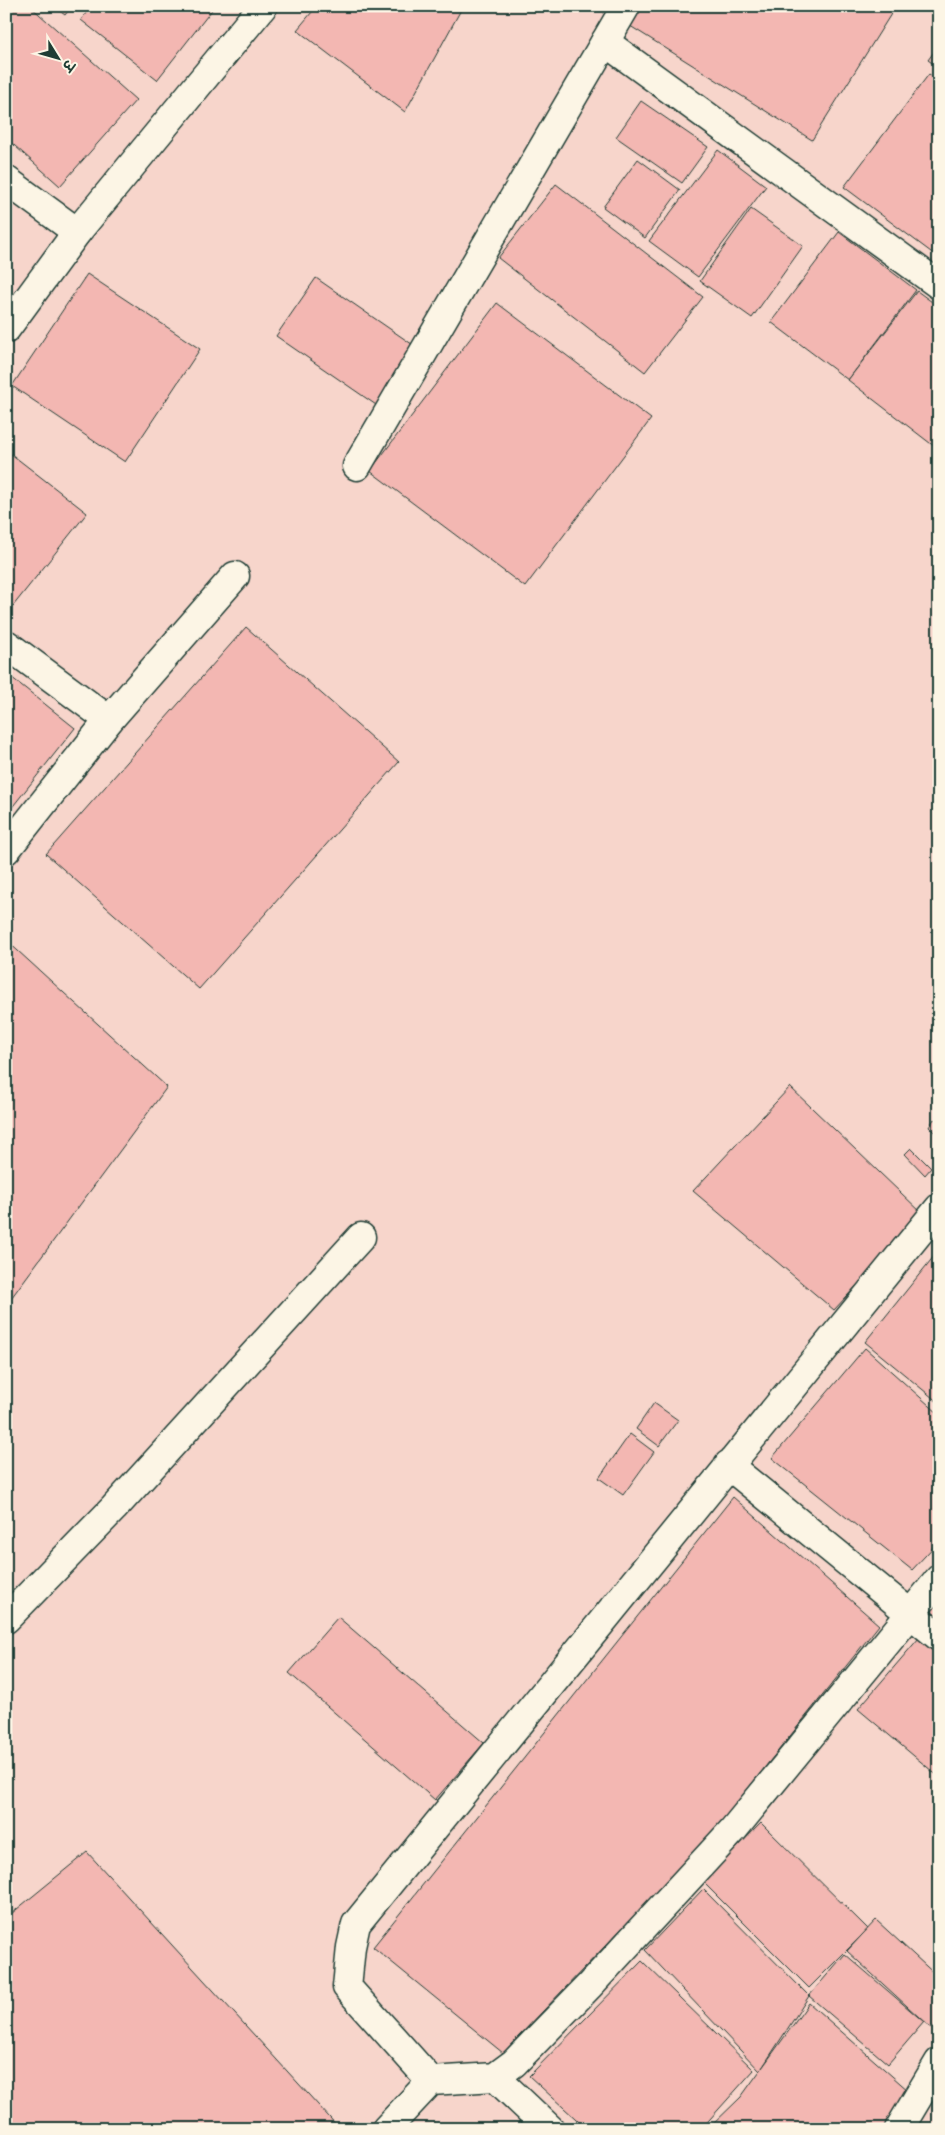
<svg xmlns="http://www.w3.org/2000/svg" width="945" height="2135" viewBox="0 0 945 2135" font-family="Mali,'Playpen Sans Deva',sans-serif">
  <rect width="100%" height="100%" fill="#f9e2d6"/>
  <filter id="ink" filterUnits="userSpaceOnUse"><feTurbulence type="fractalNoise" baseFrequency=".02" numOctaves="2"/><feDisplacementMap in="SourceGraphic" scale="10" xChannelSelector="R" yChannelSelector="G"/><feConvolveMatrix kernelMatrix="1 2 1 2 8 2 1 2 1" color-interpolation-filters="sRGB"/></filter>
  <g filter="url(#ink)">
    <rect fill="#f7d5cb" x="6" y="6" width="933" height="2123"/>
    <g fill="#f3b7b2" stroke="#1f3d34">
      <polygon points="6,6 30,6 136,100 60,186 6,138"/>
      <polygon points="53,6 72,6 65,15"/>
      <polygon points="91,6 215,6 157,80 81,20"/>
      <polygon points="317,6 463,6 405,112 297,30"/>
      <polygon points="638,6 896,6 812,140 627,24"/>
      <polygon points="939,45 939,68 928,60"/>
      <polygon points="929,74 939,81 939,258 844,187"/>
      <polygon points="641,101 708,147 682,183 616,137"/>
      <polygon points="718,150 766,186 698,277 649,241"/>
      <polygon points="638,159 680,190 645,238 603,207"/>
      <polygon points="556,184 703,297 645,372 498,258"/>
      <polygon points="751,209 803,246 752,318 700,281"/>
      <polygon points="839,232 916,290 848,380 771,322"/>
      <polygon points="87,274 200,349 125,462 12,386"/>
      <polygon points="316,278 419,349 379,407 276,336"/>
      <polygon points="917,291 939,307 939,450 848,380"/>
      <polygon points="497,303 651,419 525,587 370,471"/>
      <polygon points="6,450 87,513 13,606 6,601"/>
      <polygon points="246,627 399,762 199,989 46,854"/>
      <polygon points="6,673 75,728 6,815"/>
      <polygon points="6,940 167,1087 6,1305"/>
      <polygon points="790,1087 923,1214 834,1310 693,1191"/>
      <polygon points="934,1119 939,1123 939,1137 929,1127"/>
      <polygon points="911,1148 931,1168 925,1175 905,1154"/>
      <polygon points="939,1250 939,1403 865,1342"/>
      <polygon points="865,1348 939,1414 939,1541 912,1570 772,1458"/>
      <polygon points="654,1403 678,1420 659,1446 636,1429"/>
      <polygon points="630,1434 654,1452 623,1495 599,1478"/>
      <polygon points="733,1497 879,1625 710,1836 503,2053 373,1947"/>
      <polygon points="939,1591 939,1627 921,1612"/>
      <polygon points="338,1617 484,1743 435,1800 289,1673"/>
      <polygon points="919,1638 939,1655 939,1777 858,1709"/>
      <polygon points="761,1823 868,1929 809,1988 703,1882"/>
      <polygon points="87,1852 340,2129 15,2129 6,2119 6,1918"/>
      <polygon points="703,1889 809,1996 760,2071 645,1950"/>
      <polygon points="876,1920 939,1978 939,2022 932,2029 847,1951"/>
      <polygon points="845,1954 924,2022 888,2064 809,1996"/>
      <polygon points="642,1961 754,2070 701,2129 587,2129 529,2076"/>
      <polygon points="809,2003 909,2091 885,2129 708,2129 741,2097"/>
    </g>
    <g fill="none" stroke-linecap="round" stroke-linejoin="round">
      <g stroke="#1f3d34" stroke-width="31">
        <g id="street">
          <polyline points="605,42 939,285"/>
          <polyline points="6,180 77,232"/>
          <polyline points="6,329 77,232 263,6"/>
          <polyline points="357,466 626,6"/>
          <polyline points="6,644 109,720"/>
          <polyline points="6,850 109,720 235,576"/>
          <polyline points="728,1465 939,1637"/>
          <polyline points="6,1619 114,1508 361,1237"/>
          <polyline points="495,2077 550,2129"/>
          <polyline points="431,2081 347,1987 351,1947 356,1924 939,1208"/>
          <polyline points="386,2129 431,2081 495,2077 514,2063 589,1986 733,1830 939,1579"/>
          <polyline points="899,2129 939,2062"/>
        </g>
      </g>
      <use href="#street" stroke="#fcf5e5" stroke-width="28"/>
    </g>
  </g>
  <rect width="945" height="2135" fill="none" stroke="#fcf5e5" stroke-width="25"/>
  <rect x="12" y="12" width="920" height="2110" fill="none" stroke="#1f3d34" stroke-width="2" filter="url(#ink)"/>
  <g transform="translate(58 58) rotate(127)" stroke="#fcf5e5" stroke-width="4" paint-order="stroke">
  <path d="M0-4L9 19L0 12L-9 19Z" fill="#1f3d34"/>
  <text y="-8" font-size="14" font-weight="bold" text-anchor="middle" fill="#1f3d34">उ</text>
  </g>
</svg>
